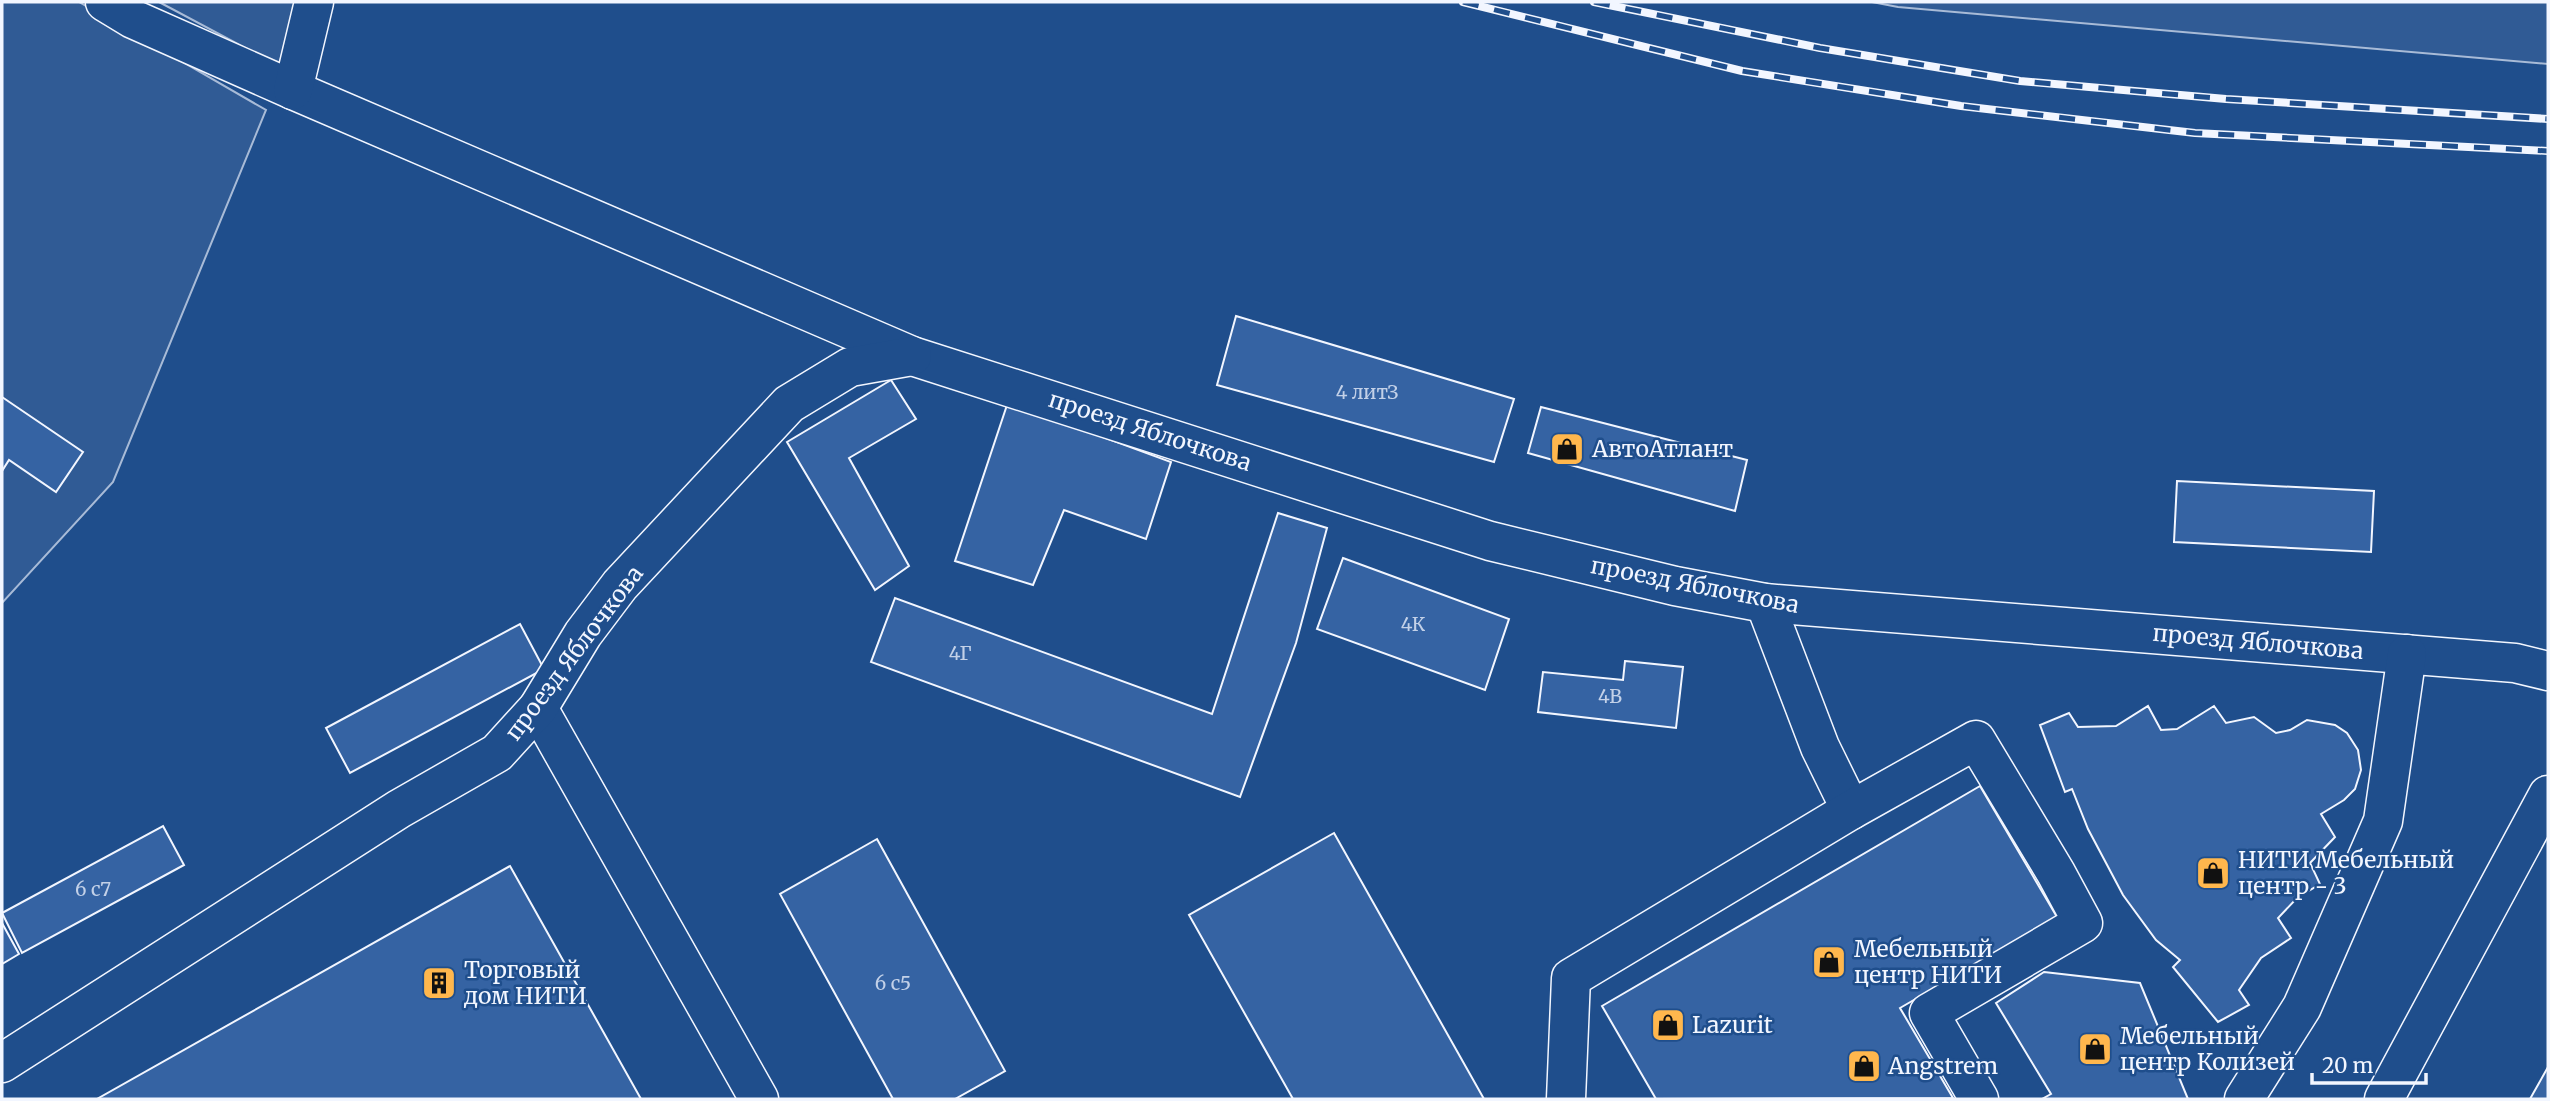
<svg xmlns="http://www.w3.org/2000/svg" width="2550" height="1101" viewBox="0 0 2550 1101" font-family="Merriweather,serif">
  <rect width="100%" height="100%" fill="#1f4e8c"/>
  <g fill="#305b95" stroke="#a8bbd7" stroke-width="2">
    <polygon points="2,2 79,2 266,110 113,482 2,603"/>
    <polygon points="159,2 295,2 279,66"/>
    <polygon points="1872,2 2548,2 2548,64 1898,7"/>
  </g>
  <g fill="#3563a3" stroke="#f2f6ff" stroke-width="2">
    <polygon points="1236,316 1514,399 1494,462 1217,385"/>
    <polygon points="891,380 916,419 849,458 909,566 875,590 787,442"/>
    <polygon points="2,397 83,452 56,492 9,460 2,471"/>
    <polygon points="1008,402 1171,462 1146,539 1064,510 1033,585 955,561"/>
    <polygon points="1541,407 1747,460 1735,511 1528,453"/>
    <polygon points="2177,481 2374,491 2371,552 2174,542"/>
    <polygon points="1278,513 1327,528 1296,643 1240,797 871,662 895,598 1212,714"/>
    <polygon points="1343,558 1509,619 1485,690 1317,629"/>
    <polygon points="520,624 544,669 350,773 326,728"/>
    <polygon points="1625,661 1683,667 1676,728 1538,712 1543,672 1623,680"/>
    <polygon points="2148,706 2161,730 2177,729 2214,706 2226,723 2254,717 2276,733 2290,730 2307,720 2335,725 2347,733 2358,750 2361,770 2355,789 2344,800 2321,814 2335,837 2310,863 2320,884 2297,898 2278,918 2291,938 2261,958 2239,990 2249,1005 2218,1022 2173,967 2180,960 2156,940 2123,895 2088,829 2072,789 2065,792 2040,725 2069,713 2078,727 2116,726"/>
    <polygon points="1980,786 2057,917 1900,1008 1953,1098 1656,1099 1602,1006"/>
    <polygon points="163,826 184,865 22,953 2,913"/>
    <polygon points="1334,833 1484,1099 1293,1099 1189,915"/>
    <polygon points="877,839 1005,1071 955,1099 893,1099 780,894"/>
    <polygon points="510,866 641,1099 97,1099"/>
    <polygon points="2,923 19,954 2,964"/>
    <polygon points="2044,972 2140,983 2188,1099 2042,1099 2051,1094 1996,1003"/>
    <polygon points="2548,1067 2548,1099 2530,1099"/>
  </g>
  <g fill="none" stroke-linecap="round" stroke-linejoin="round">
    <g stroke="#f2f6ff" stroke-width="41">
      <g id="minor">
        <polyline points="105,2 133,19 293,90 912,356 1490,541 1675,586 1765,603 2515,663 2548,671"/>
        <polyline points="293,90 314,2"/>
        <polyline points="1765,603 1820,747 1851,810"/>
        <polyline points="538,708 759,1099"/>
        <polyline points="2,1063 399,809 497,753 538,708 583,634 620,585 789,404 850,367 912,356"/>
        <polyline points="1566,1099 1571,978 1851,810 1976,740 2056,873 2083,923 1929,1013 1979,1099"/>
        <polyline points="2244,1099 2302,1007 2383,821 2407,654"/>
      </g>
    </g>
    <g stroke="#f2f6ff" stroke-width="41">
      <polyline id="major" points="2384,1099 2548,795"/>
    </g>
    <use href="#minor" stroke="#1f4e8c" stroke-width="38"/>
    <use href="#major" stroke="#1f4e8c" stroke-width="38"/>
    <g stroke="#f2f6ff" stroke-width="8">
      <g id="rail">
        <polyline points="1463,2 1742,71 1961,106 2195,133 2548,151"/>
        <polyline points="1594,2 1820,48 2020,81 2226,99 2548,119"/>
      </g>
    </g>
    <use href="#rail" stroke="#1f4e8c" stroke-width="5" stroke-dasharray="16" stroke-linecap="butt"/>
  </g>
  <defs>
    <g id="shop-square" transform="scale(1.75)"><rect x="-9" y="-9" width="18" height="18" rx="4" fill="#ffb74d" stroke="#1f4e8c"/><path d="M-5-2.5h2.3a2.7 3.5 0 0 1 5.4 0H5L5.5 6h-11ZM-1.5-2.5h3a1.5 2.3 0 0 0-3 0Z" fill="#111"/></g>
    <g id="building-square" transform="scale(1.75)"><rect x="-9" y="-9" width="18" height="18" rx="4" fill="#ffb74d" stroke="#1f4e8c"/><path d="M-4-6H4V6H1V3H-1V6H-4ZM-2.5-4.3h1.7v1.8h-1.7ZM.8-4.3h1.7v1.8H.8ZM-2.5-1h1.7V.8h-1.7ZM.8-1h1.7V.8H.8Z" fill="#111"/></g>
  </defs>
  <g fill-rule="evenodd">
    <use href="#shop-square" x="1567" y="449"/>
    <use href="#shop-square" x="2213" y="873"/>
    <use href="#shop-square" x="1829" y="962"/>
    <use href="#building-square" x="439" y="983"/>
    <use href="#shop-square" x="1668" y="1025"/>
    <use href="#shop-square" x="2095" y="1049"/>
    <use href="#shop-square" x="1864" y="1066"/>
  </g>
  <g text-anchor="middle" stroke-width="5" stroke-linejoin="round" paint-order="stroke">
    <g font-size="19" fill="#c3d1e8">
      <text x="1367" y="399">4 литЗ</text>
      <text x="1413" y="631">4К</text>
      <text x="960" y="660">4Г</text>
      <text x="1610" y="703">4В</text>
      <text x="93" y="896">6 с7</text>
      <text x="893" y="990">6 с5</text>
    </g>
    <g font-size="23" fill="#f2f6ff" stroke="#1f4e8c">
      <text transform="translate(1150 431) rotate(18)" y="8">проезд Яблочкова</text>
      <text transform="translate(1695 585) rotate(11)" y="8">проезд Яблочкова</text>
      <text transform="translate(2258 642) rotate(5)" y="8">проезд Яблочкова</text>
      <text transform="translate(574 653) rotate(-53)" y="8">проезд Яблочкова</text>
    </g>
    <g font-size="23" fill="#f2f6ff" stroke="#1f4e8c" text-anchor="start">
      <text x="1592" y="457">АвтоАтлант</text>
      <text x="2238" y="868">НИТИ Мебельный<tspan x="2238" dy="26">центр - 3</tspan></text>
      <text x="1854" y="957">Мебельный<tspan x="1854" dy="26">центр НИТИ</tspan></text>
      <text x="464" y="978">Торговый<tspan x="464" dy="26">дом НИТИ</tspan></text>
      <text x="1692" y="1033">Lazurit</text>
      <text x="2120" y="1044">Мебельный<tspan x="2120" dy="26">центр Колизей</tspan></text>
      <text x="1888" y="1074">Angstrem</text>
    </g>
  </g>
  <rect width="2550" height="1101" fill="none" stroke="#f2f6ff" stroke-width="7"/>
  <path d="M2312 1073v10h114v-10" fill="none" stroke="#f2f6ff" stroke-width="3.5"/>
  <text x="2322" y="1073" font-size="21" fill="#f2f6ff" stroke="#1f4e8c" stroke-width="5" paint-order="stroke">20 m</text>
</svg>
